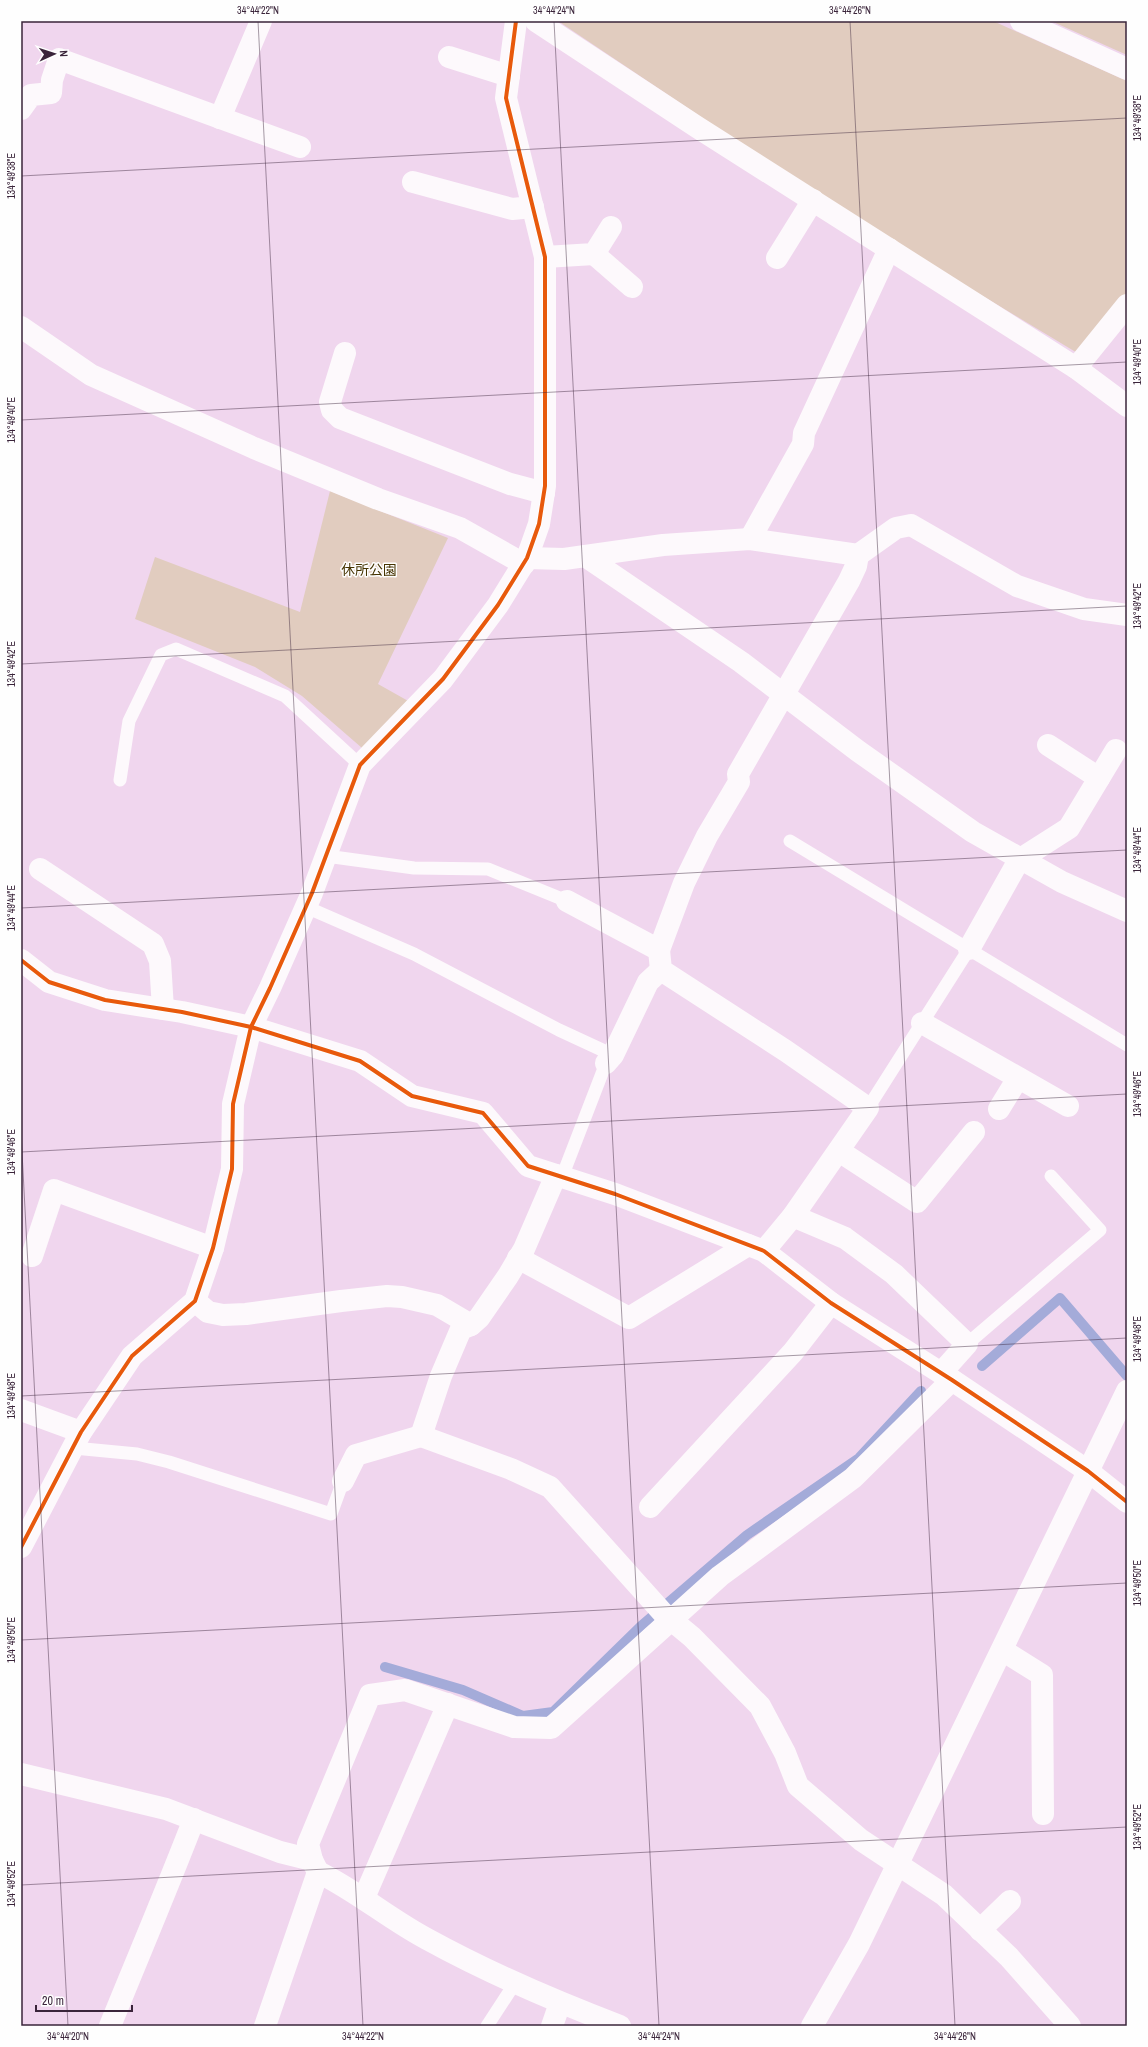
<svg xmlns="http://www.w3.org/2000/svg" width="1148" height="2047" viewBox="0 0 1148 2047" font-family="'Archivo Narrow','Noto Sans JP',sans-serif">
  <rect width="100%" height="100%" fill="#f0d6ee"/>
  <g fill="#e1ccbf">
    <polygon points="558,21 993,21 1127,81 1127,292 1079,354 838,209"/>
    <polygon points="1051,21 1127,21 1127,55"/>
    <polygon points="330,491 448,538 378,684 410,702 362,748 302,696 255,667 135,619 155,557 300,612"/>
  </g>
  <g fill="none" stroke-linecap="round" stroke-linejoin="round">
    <g stroke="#a4abd9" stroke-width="10">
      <polyline points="982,1366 1060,1298 1127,1376"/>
      <polyline points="385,1667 463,1690 523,1716 553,1712 641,1626 747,1535 859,1458 921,1391"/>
    </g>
    <g stroke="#fdf9fc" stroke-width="13">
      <polyline points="120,780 129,721 161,655 176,649 285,696 360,765"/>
      <polyline points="790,841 1127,1045"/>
      <polyline points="326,856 414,868 488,869 567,901"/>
      <polyline points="306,907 414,954 559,1030 613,1055"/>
      <polyline points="868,1108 969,949"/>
      <polyline points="562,1177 606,1063"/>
      <polyline points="967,1344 1100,1230 1051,1176"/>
      <polyline points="74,1448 137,1454 169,1462 331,1514 343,1481"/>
      <polyline points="487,2026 515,1983"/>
    </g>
    <g stroke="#fdf9fc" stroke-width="22">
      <polyline points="536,21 697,127 1076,368 1127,406"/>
      <polyline points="1021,21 1127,69"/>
      <polyline points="449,57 509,76"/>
      <polyline points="21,109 31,95 51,93 52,80 59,59 300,147"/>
      <polyline points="220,118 261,21"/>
      <polyline points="413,182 512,209 533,207"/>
      <polyline points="594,254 632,287"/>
      <polyline points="545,257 594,254 611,227"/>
      <polyline points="777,258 813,200"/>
      <polyline points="21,327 91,375 254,448 378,499 460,528 524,564"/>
      <polyline points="345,353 330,402 332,410 340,418 510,484 544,493"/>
      <polyline points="1076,368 1127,305"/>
      <polyline points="750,539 803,444 804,433 889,249"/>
      <polyline points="585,556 741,662 858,751 973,832 1062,882 1127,911"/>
      <polyline points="527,558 564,559 663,545 750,539 858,555"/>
      <polyline points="1048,745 1099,778"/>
      <polyline points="40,869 153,944 160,961 163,1009"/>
      <polyline points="567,901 659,950 661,970 786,1051 868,1108 793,1216 764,1251"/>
      <polyline points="969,949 1019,860 1069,828 1116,750"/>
      <polyline points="659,950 684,883 707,836 739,782 738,774 849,581 856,566 858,555 896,528 911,525 1017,586 1084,609 1127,615"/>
      <polyline points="21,960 49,982 105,1000 182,1012 251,1027 360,1061 412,1096 483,1113 528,1166 615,1194 764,1251 831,1303 952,1380 1088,1471 1127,1502"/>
      <polyline points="922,1023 1068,1106"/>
      <polyline points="606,1063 613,1055 648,982 661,970"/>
      <polyline points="999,1109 1018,1078"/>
      <polyline points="839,1151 917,1202 974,1132"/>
      <polyline points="793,1216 845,1238 894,1274 967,1344 941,1373"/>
      <polyline points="32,1256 54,1190 213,1248"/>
      <polyline points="518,1258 629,1318 748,1245"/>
      <polyline points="195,1301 208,1312 223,1315 246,1314 341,1301 387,1296 402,1297 437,1305 471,1325"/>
      <polyline points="21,1410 81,1432"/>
      <polyline points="421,1436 441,1376 461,1329 471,1325 479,1318 508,1276 524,1249 556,1175"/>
      <polyline points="343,1481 356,1455 421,1436 511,1469 550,1487 663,1613 692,1637 760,1706 785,1753 798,1786 861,1840 944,1895 1009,1957 1070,2026"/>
      <polyline points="650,1507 793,1352 831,1303"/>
      <polyline points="21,1547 81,1432 132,1356 195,1301 213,1248 232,1169 233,1104 251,1027 270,988 312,893 360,765 443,679 498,605 527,558 539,524 545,486 545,257 506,98 516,21"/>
      <polyline points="1002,1650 1042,1675 1043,1814"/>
      <polyline points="21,1774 166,1809 280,1852 312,1860"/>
      <path d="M318,1872C357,1891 389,1919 427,1939C489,1973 554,2001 620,2026"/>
      <polyline points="364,1898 448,1704"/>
      <polyline points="980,1930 1010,1901"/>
      <path d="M110,2026C138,1957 167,1889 194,1819"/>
      <polyline points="265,2026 318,1872 312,1860 308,1844 370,1695 405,1690 514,1727 551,1728 720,1576 853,1478 952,1380"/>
      <polyline points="552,2026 560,2003"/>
      <polyline points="812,2026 859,1944 1127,1391"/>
    </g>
    <g stroke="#fefefe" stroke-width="6">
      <g id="cycleway">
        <polyline points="21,960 49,982 105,1000 182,1012 251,1027 360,1061 412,1096 483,1113 528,1166 615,1194 764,1251 831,1303 952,1380 1088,1471 1127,1502"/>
        <polyline points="21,1547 81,1432 132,1356 195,1301 213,1248 232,1169 233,1104 251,1027 270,988 312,893 360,765 443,679 498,605 527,558 539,524 545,486 545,257 506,98 516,21"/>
      </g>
    </g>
    <use href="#cycleway" stroke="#e8590c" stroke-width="4"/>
  </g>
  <path fill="none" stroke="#3a243a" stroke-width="1" stroke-opacity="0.45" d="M258,21L363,2026M554,21L659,2026M850,21L955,2026M21,176L1127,118M21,420L1127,362M21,664L1127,606M21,908L1127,850M21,1133L68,2026M21,1152L1127,1094M21,1396L1127,1338M21,1640L1127,1583M21,1885L1127,1827"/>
  <g text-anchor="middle" stroke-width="3" stroke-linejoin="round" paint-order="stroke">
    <g font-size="14" fill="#453300" stroke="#fefefe">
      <text x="369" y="575">休所公園</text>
    </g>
  </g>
  <rect width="1148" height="2047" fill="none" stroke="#fefefe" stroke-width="44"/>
  <g transform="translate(54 54) rotate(87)" stroke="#fefefe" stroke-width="3" paint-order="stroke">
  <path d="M0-3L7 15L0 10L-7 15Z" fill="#3a243a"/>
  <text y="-6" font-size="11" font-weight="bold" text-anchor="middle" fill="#3a243a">N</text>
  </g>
  <path d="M36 2005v6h96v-6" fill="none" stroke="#3a243a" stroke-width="2"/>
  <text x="42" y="2005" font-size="12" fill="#3a243a" stroke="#fefefe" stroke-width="3" paint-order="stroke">20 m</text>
  <rect x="22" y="22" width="1104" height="2003" fill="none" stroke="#3a243a" stroke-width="1.5"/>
  <g font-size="10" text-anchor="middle" fill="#3a243a">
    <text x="258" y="14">34°44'22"N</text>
    <text x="554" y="14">34°44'24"N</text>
    <text x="850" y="14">34°44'26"N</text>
    <text transform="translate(1137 118) rotate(-90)" y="4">134°49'38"E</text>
    <text transform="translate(11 176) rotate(-90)" y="4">134°49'38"E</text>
    <text transform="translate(1137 362) rotate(-90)" y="4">134°49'40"E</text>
    <text transform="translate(11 420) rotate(-90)" y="4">134°49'40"E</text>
    <text transform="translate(1137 606) rotate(-90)" y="4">134°49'42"E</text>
    <text transform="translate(11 664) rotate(-90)" y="4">134°49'42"E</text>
    <text transform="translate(1137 850) rotate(-90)" y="4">134°49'44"E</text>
    <text transform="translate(11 908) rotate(-90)" y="4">134°49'44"E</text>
    <text transform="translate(1137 1094) rotate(-90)" y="4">134°49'46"E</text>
    <text transform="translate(11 1152) rotate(-90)" y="4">134°49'46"E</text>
    <text transform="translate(1137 1339) rotate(-90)" y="4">134°49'48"E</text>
    <text transform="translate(11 1396) rotate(-90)" y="4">134°49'48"E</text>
    <text transform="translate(1137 1583) rotate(-90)" y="4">134°49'50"E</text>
    <text transform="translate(11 1640) rotate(-90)" y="4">134°49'50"E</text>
    <text transform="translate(1137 1827) rotate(-90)" y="4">134°49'52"E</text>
    <text transform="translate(11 1884) rotate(-90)" y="4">134°49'52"E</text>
    <text x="68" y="2040">34°44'20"N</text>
    <text x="363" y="2040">34°44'22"N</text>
    <text x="659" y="2040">34°44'24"N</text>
    <text x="955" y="2040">34°44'26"N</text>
  </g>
</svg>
